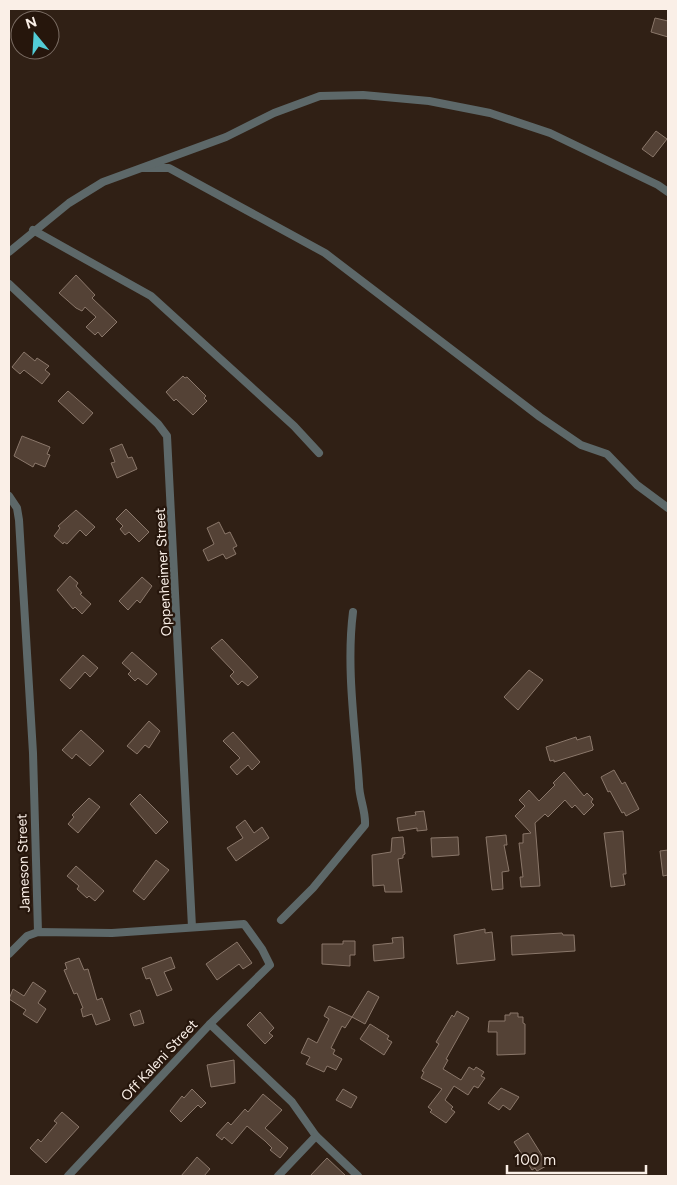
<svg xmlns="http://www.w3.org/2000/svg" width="677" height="1185" viewBox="0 0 677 1185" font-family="Figtree,sans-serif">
  <rect width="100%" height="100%" fill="#302015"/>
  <g fill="#544236" stroke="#8a776a">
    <polygon points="655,18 668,21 668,37 651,32"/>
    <polygon points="656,131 667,139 653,157 642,149"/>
    <polygon points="76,275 95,295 92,298 117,322 102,337 98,332 95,335 86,327 96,317 85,307 82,311 76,308 59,293"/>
    <polygon points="24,352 35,361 37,358 49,366 45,370 50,374 42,384 24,370 20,374 12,367"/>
    <polygon points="183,376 185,378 187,377 206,396 204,398 207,401 193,415 176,399 174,401 166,392"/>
    <polygon points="68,391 93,413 83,424 58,401"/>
    <polygon points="22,436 50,447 47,454 50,455 45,467 35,463 33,467 14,456"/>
    <polygon points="122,444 128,458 132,457 137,469 117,478 111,463 115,462 110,449"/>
    <polygon points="126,509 149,532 139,542 129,532 125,535 120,529 123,526 116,519"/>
    <polygon points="76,510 95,527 86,536 80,530 67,544 64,542 63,544 54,536 60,528 58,526"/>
    <polygon points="219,522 225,534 230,532 237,546 233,548 236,554 226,559 223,554 208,561 203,550 214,544 207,528"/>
    <polygon points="70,576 78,583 76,586 82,593 80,594 91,604 82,614 75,607 73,609 57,590"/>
    <polygon points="142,577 152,586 140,603 137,600 128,610 119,601"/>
    <polygon points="222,639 258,677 248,686 242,681 238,685 230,676 234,672 211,648"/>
    <polygon points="132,652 157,674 147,685 138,678 135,681 128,674 131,671 122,663"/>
    <polygon points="83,655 98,668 90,677 85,672 70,689 60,680"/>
    <polygon points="529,670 543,680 518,710 504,697"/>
    <polygon points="149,721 160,731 149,748 145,745 137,754 127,746"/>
    <polygon points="81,730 104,751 90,766 76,754 72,759 62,750"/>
    <polygon points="233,732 260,762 252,770 248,765 237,775 230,767 240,758 223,741"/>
    <polygon points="590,736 593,750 554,762 554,760 550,761 546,747 576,737 577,740"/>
    <polygon points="614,770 622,784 625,782 639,809 626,816 624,812 622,813 610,791 608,792 601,777"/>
    <polygon points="564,772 584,796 587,793 593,799 591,802 594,805 584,815 575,805 572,808 565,800 548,817 545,814 535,823 540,886 521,887 520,877 523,877 519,843 523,843 523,834 531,833 515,816 525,806 519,800 529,790 539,801 555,785 553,783"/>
    <polygon points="140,794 168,822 156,834 130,804"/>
    <polygon points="89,798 100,807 78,833 68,824 74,817 72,815"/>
    <polygon points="424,811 427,830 417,831 417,828 399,831 397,818 416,815 415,812"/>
    <polygon points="245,820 254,833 262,827 269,838 236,861 227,848 243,838 236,827"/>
    <polygon points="623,831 626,874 623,874 625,885 611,887 604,833"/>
    <polygon points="506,835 507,845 504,845 509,871 502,872 503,889 492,890 486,837"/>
    <polygon points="403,837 405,854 403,855 403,858 398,859 402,892 385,892 384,885 373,886 372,855 391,852 392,838"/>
    <polygon points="458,837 459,855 432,857 431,838"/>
    <polygon points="668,850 668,875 663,876 660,851"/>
    <polygon points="156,860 169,870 144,900 133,891"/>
    <polygon points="76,866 104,891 95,901 89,896 87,898 77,889 79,886 67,876"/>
    <polygon points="485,929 485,933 492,932 495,960 457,964 454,935"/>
    <polygon points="562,933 563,935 574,935 575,951 512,955 511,936"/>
    <polygon points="403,937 404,958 374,961 373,945 393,943 392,938"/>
    <polygon points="343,941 355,941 355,955 350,955 350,966 322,964 322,944 343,944"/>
    <polygon points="237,942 252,963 243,969 239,964 217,980 206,964"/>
    <polygon points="171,957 175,968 164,972 172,990 157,996 150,978 146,979 142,968"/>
    <polygon points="79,958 84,970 88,969 97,1000 102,998 110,1020 96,1025 92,1014 83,1017 81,1009 83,1008 77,993 74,994 64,970 67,969 65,963"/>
    <polygon points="33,982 46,991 38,1003 46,1009 37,1023 23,1014 26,1010 9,999 13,989 24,996"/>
    <polygon points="368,991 379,997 365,1024 352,1017"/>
    <polygon points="329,1006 352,1017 345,1028 342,1026 331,1048 335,1050 333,1054 342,1059 336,1070 327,1066 324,1072 306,1064 310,1057 301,1053 308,1038 317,1043 329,1019 324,1016"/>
    <polygon points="140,1010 144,1023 134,1026 130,1014"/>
    <polygon points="457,1011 469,1018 446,1059 448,1060 443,1069 461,1080 469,1067 474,1070 476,1067 484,1072 481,1076 485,1078 478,1088 474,1086 468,1095 454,1086 445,1100 453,1107 451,1109 455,1112 446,1123 430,1112 432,1110 428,1107 442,1089 421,1078 424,1072 422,1071 439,1044 436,1042 452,1015 454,1017"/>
    <polygon points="260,1012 274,1028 269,1033 273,1036 265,1044 247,1025"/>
    <polygon points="510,1013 518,1013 518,1017 523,1017 523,1023 525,1024 525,1054 497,1055 497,1032 488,1032 489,1021 505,1021 505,1015 510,1015"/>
    <polygon points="370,1024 389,1036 387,1039 392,1042 384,1055 360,1039"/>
    <polygon points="234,1060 235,1083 211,1087 207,1065"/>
    <polygon points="501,1088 519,1097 510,1110 503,1105 499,1110 488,1103"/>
    <polygon points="192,1089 206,1103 201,1108 198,1105 181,1122 170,1111 182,1096 184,1098"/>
    <polygon points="343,1089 357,1097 351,1108 336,1100"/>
    <polygon points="263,1094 282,1110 265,1128 288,1148 280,1158 270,1150 272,1148 265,1141 247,1126 232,1144 224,1137 222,1140 216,1135 228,1122 231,1125 245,1109 248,1112"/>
    <polygon points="62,1112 79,1127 46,1163 30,1148 38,1139 41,1142 57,1123 54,1121"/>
    <polygon points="528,1133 548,1165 537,1171 535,1168 532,1170 514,1142"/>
    <polygon points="197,1157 210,1169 204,1176 181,1176"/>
    <polygon points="327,1158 346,1176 310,1176"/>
  </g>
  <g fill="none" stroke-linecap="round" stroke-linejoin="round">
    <g stroke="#5d6869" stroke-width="8">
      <polyline points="143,168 169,168 325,253 540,417 581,445 607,454 637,485 668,508"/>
      <polyline points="33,230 151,296 294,426 319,453"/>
      <polyline points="9,252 69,203 103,182 226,137 274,113 320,96 363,95 429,101 490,113 550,133 658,185 668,192"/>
      <polyline points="9,284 158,424 167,436 192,927"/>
      <polyline points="9,496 17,508 19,520 33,753 38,932"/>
      <path d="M281,920L313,888L365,825C366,811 359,798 359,784C355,727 346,667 353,612"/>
      <polyline points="9,954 27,936 38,932 112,933 244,924 262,949 270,965 210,1024 68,1176"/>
      <polyline points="210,1024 292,1102 316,1136 358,1176"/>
      <polyline points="278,1176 316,1136"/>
    </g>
  </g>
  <g text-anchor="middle" stroke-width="4.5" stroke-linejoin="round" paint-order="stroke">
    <g font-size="14" fill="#faefe7" stroke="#26160c">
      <text transform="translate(163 572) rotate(-93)" y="5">Oppenheimer Street</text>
      <text transform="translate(23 863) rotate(-92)" y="5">Jameson Street</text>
      <text transform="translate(159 1060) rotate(-47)" y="5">Off Kaleni Street</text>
    </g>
  </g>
  <rect width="677" height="1185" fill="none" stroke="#faefe7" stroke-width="20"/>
  <g transform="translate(35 35) rotate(342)"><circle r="24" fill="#26160c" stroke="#7b6d64"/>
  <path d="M0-4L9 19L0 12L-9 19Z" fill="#52ccd6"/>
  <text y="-8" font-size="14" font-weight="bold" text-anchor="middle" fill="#faefe7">N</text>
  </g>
  <path d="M507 1165v8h139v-8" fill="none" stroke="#faefe7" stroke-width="2.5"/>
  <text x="514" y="1165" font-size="15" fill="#faefe7" stroke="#26160c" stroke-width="4" paint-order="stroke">100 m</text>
</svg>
